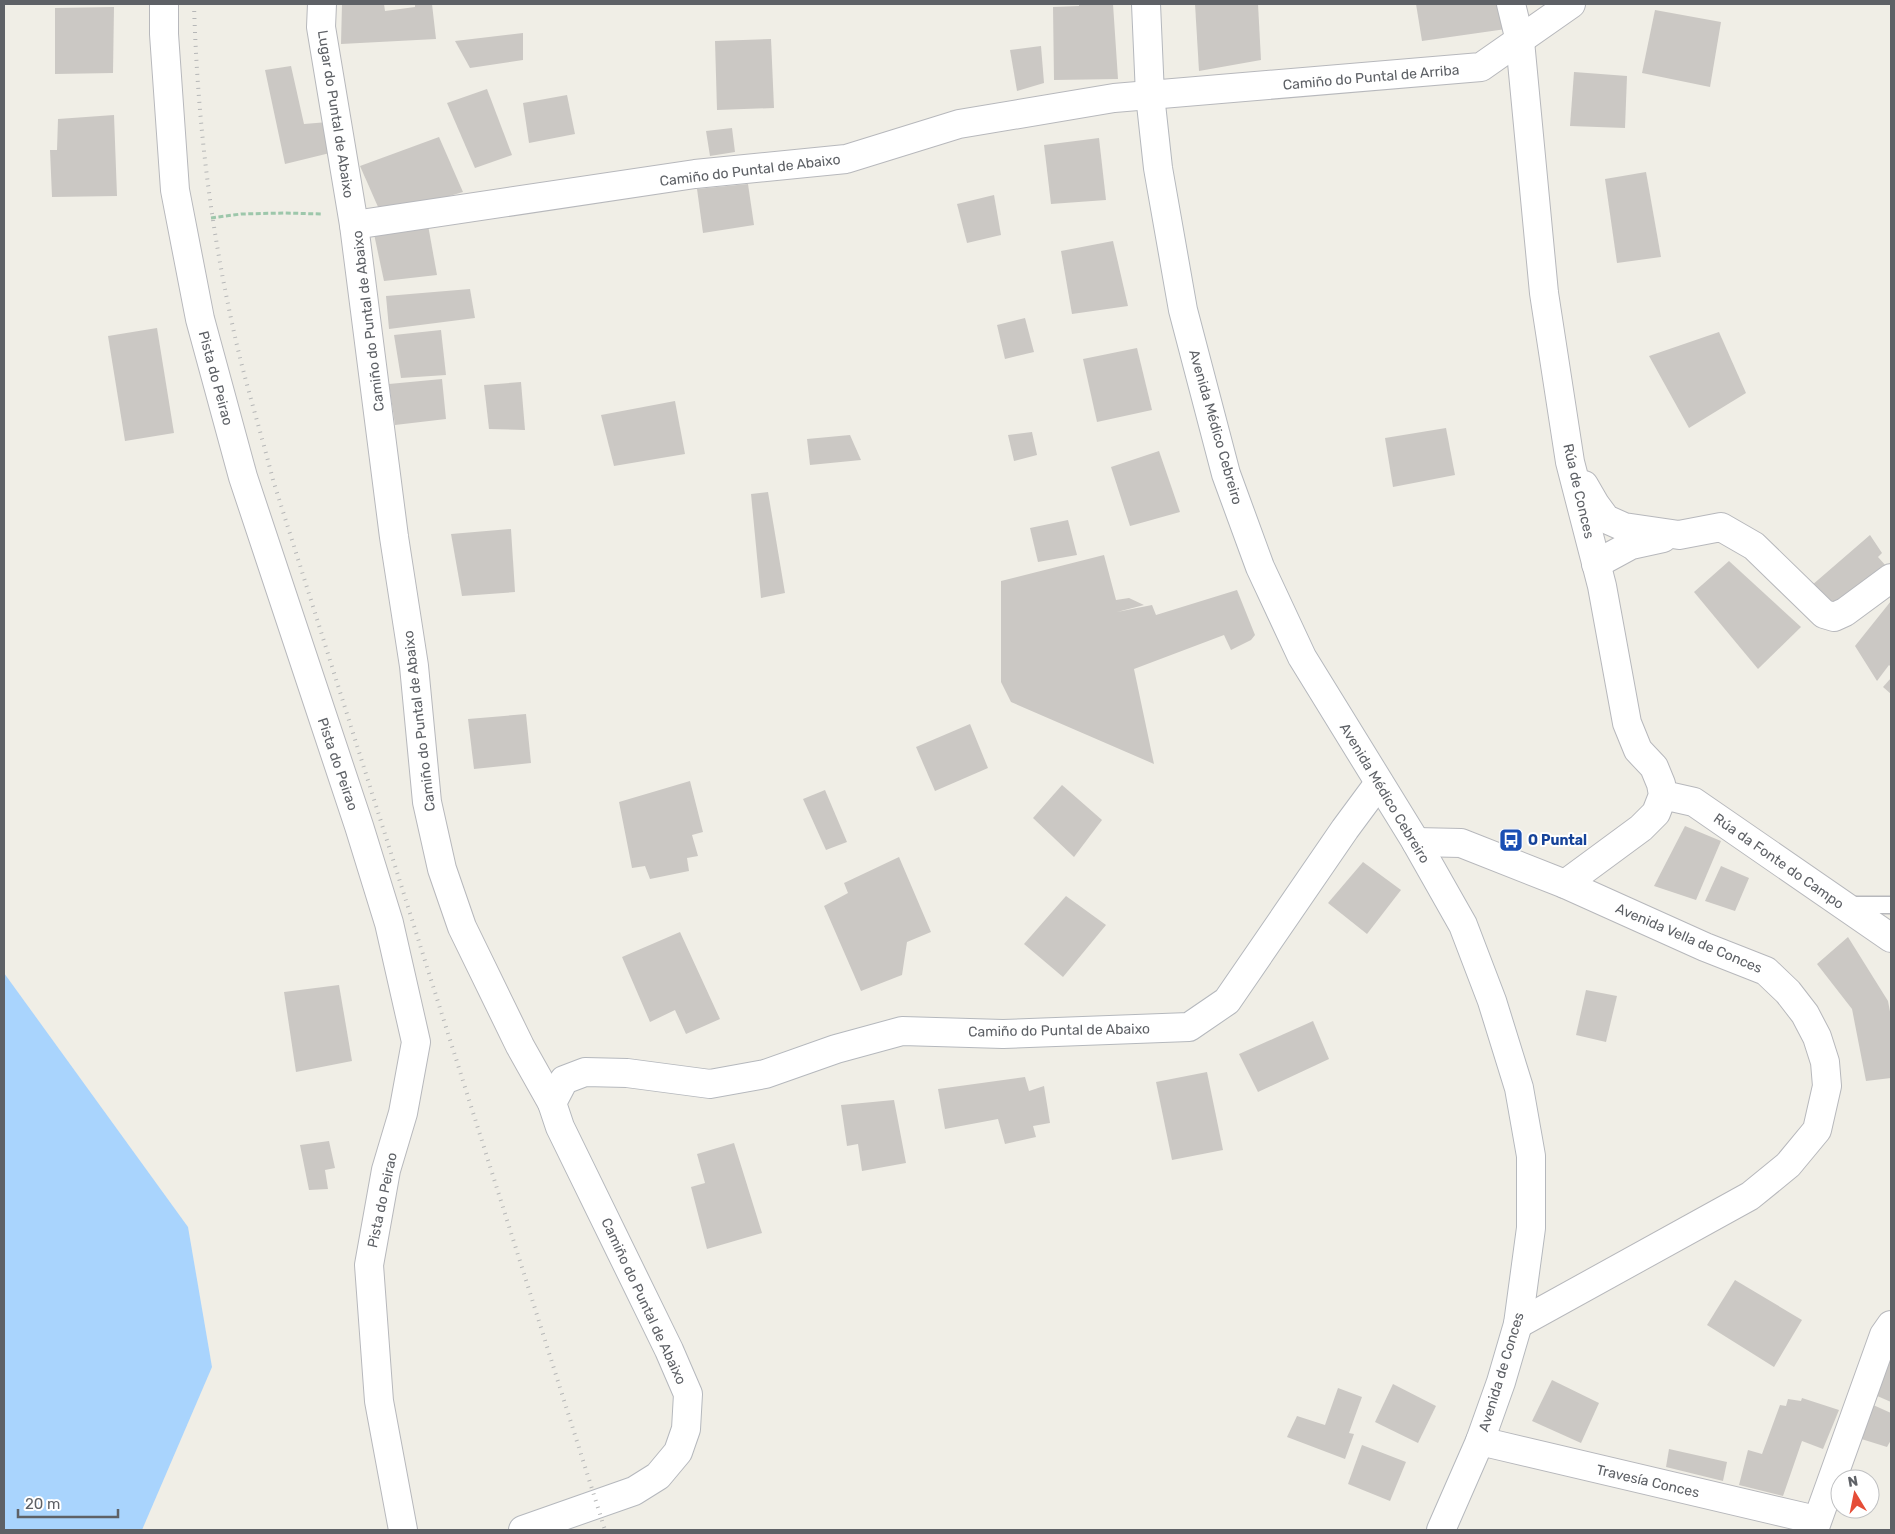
<svg xmlns="http://www.w3.org/2000/svg" width="1895" height="1534" viewBox="0 0 1895 1534" font-family="Rubik,sans-serif">
  <rect width="100%" height="100%" fill="#f0eee6"/>
  <polygon fill="#a9d4fd" points="4,973 188,1227 212,1367 142,1530 4,1530"/>
  <g fill="#cbc8c4">
    <polygon points="342,4 384,4 385,11 415,7 415,4 432,4 436,39 341,44"/>
    <polygon points="1079,4 1113,4 1118,79 1054,80 1053,7 1079,6"/>
    <polygon points="1195,4 1258,4 1261,60 1199,71"/>
    <polygon points="1416,4 1500,4 1506,29 1422,41"/>
    <polygon points="114,7 113,73 55,74 55,8"/>
    <polygon points="1655,10 1721,22 1710,87 1642,73"/>
    <polygon points="523,33 523,60 470,68 455,41"/>
    <polygon points="771,39 774,108 717,110 715,41"/>
    <polygon points="1041,46 1044,83 1017,91 1010,50"/>
    <polygon points="291,66 304,124 328,122 334,152 285,164 265,70"/>
    <polygon points="1574,72 1627,76 1625,128 1570,126"/>
    <polygon points="487,89 512,155 475,168 447,103"/>
    <polygon points="567,95 575,134 529,143 523,103"/>
    <polygon points="114,115 117,196 52,197 50,150 57,150 58,119"/>
    <polygon points="732,128 735,152 710,156 706,131"/>
    <polygon points="439,137 463,192 382,216 360,166"/>
    <polygon points="1099,138 1106,200 1051,204 1044,145"/>
    <polygon points="1646,172 1661,257 1617,263 1605,179"/>
    <polygon points="748,184 754,225 703,233 697,189"/>
    <polygon points="994,195 1001,235 967,243 957,204"/>
    <polygon points="428,225 437,275 384,281 374,234"/>
    <polygon points="1113,241 1128,306 1072,314 1061,251"/>
    <polygon points="470,289 475,318 389,329 386,296"/>
    <polygon points="1025,318 1034,352 1005,359 997,325"/>
    <polygon points="157,328 174,433 125,441 108,336"/>
    <polygon points="441,330 446,375 401,378 394,335"/>
    <polygon points="1719,332 1746,393 1689,428 1649,356"/>
    <polygon points="1137,348 1152,410 1097,422 1083,359"/>
    <polygon points="442,379 446,419 395,425 389,384"/>
    <polygon points="521,382 525,430 489,429 484,385"/>
    <polygon points="675,401 685,454 614,466 601,415"/>
    <polygon points="1446,428 1455,475 1393,487 1385,438"/>
    <polygon points="1032,432 1037,455 1014,461 1008,435"/>
    <polygon points="850,435 861,460 810,465 807,439"/>
    <polygon points="1159,451 1180,512 1130,526 1111,467"/>
    <polygon points="768,492 785,593 761,598 751,494"/>
    <polygon points="1068,520 1077,555 1038,562 1030,528"/>
    <polygon points="511,529 515,592 462,596 451,534"/>
    <polygon points="1870,535 1882,553 1878,557 1886,566 1839,606 1827,604 1811,586"/>
    <polygon points="1104,555 1116,600 1129,598 1144,605 1117,612 1152,605 1156,615 1237,590 1255,635 1251,640 1231,650 1224,635 1134,669 1154,764 1011,702 1001,682 1001,581"/>
    <polygon points="1729,561 1801,627 1758,669 1694,592"/>
    <polygon points="1891,601 1891,667 1889,665 1877,681 1855,646"/>
    <polygon points="1891,678 1891,694 1883,687"/>
    <polygon points="526,714 531,763 474,769 468,719"/>
    <polygon points="970,724 988,768 935,791 916,747"/>
    <polygon points="690,781 703,832 692,835 698,856 687,858 689,871 650,879 645,866 632,868 619,802"/>
    <polygon points="1062,785 1102,820 1074,857 1033,818"/>
    <polygon points="825,790 847,842 826,850 803,799"/>
    <polygon points="1685,826 1721,841 1696,900 1654,886"/>
    <polygon points="899,857 931,932 907,942 902,975 861,991 824,906 848,893 844,883"/>
    <polygon points="1363,862 1401,890 1367,934 1328,903"/>
    <polygon points="1721,866 1749,878 1735,911 1705,901"/>
    <polygon points="1066,896 1106,925 1063,977 1024,944"/>
    <polygon points="680,932 720,1019 686,1034 675,1010 650,1022 622,957"/>
    <polygon points="1848,937 1888,1001 1891,1017 1891,1078 1866,1081 1852,1009 1817,964"/>
    <polygon points="339,985 352,1061 296,1072 284,992"/>
    <polygon points="1586,990 1617,996 1606,1042 1576,1035"/>
    <polygon points="1313,1021 1329,1059 1258,1092 1239,1054"/>
    <polygon points="1207,1072 1223,1150 1172,1160 1156,1082"/>
    <polygon points="1025,1077 1029,1091 1044,1086 1050,1123 1033,1126 1036,1137 1005,1144 998,1119 945,1129 938,1089"/>
    <polygon points="894,1100 906,1163 862,1171 858,1144 847,1146 841,1105"/>
    <polygon points="329,1141 335,1168 325,1170 328,1189 309,1190 300,1145"/>
    <polygon points="734,1143 762,1233 707,1249 691,1187 705,1183 697,1154"/>
    <polygon points="1735,1280 1802,1320 1774,1367 1707,1325"/>
    <polygon points="1891,1359 1891,1402 1875,1395"/>
    <polygon points="1552,1380 1599,1403 1581,1443 1532,1421"/>
    <polygon points="1393,1384 1436,1406 1418,1443 1375,1422"/>
    <polygon points="1338,1388 1362,1397 1349,1433 1354,1434 1345,1459 1287,1437 1297,1416 1325,1425"/>
    <polygon points="1802,1398 1839,1410 1823,1449 1802,1441 1783,1496 1739,1485 1748,1450 1762,1454 1780,1405 1786,1406 1788,1399 1801,1401"/>
    <polygon points="1871,1404 1891,1413 1891,1440 1887,1447 1855,1437"/>
    <polygon points="1362,1445 1406,1462 1390,1501 1348,1484"/>
    <polygon points="1669,1449 1727,1462 1723,1481 1666,1467"/>
  </g>
  <g fill="none" stroke-linecap="round" stroke-linejoin="round">
    <g stroke="#b7b8bc" stroke-width="19">
      <polyline id="lane" points="1845,905 1891,905"/>
    </g>
    <g stroke="#b7b8bc" stroke-width="30">
      <g id="street">
        <polyline points="164,4 164,34 175,190 200,319 243,477 359,826 389,923 416,1042 403,1113 386,1170 369,1265 379,1401 403,1530"/>
        <polyline points="322,4 321,27 354,225"/>
        <polyline points="1511,4 1520,41 1544,293 1570,462 1602,586 1627,723 1638,750 1654,767 1661,784 1663,795 1656,813 1641,828 1565,884"/>
        <polyline points="1584,485 1595,504 1606,519 1624,527 1679,535 1721,527 1754,546 1824,614 1834,617 1845,612 1891,578"/>
        <polyline points="1596,564 1631,545 1663,538"/>
        <polyline points="1663,795 1694,802 1891,938"/>
        <polyline points="1416,842 1461,843 1565,884 1705,947 1766,971 1788,992 1805,1014 1817,1037 1825,1062 1827,1086 1817,1130 1788,1165 1750,1196 1518,1324"/>
        <polyline points="552,1103 520,1046 462,927 442,869 427,802 414,666 394,537 354,225 695,174 846,159 959,124 1114,98 1481,67 1571,4"/>
        <polyline points="1480,1441 1816,1520"/>
        <polyline points="1814,1530 1884,1335 1891,1325"/>
      </g>
    </g>
    <g stroke="#b5b8bd" stroke-width="30">
      <g id="secondary">
        <polyline points="1146,4 1150,95 1158,168 1183,310 1226,474 1260,567 1302,657 1416,842 1463,925 1492,1001 1519,1088 1531,1156 1531,1228 1518,1324 1501,1382 1480,1441 1441,1530"/>
        <polyline points="523,1530 634,1491 658,1476 678,1452 686,1429 688,1394 669,1350 560,1127 552,1103 564,1080 585,1072 627,1073 710,1084 765,1074 836,1049 902,1031 1003,1034 1189,1027 1227,1001 1345,829 1379,783"/>
      </g>
    </g>
    <polyline stroke="#9dc7ab" stroke-width="3" stroke-dasharray="5 2.5" stroke-linecap="butt" points="211,218 241,214 284,213 322,214"/>
    <use href="#lane" stroke="#fff" stroke-width="16"/>
    <use href="#street" stroke="#fff" stroke-width="28"/>
    <use href="#secondary" stroke="#fff" stroke-width="28"/>
    <path stroke="#b6b7b7" stroke-width="4" stroke-dasharray="1 6" stroke-linecap="butt" d="M194,4C197,111 209,218 232,323C243,376 260,428 273,480L605,1530"/>
  </g>
  <defs>
    <g id="bus-square" transform="scale(1.25)"><rect x="-9" y="-9" width="18" height="18" rx="4" fill="#1a4fb4" stroke="#fff"/><path d="M-5-6H5V4H4V6H2V4H-2V6H-4V4H-5ZM-3.5-4V0h7V-4ZM-3.5 1.2v1.5H-2V1.2ZM2 1.2v1.5H3.5V1.2Z" fill="#fff"/></g>
  </defs>
  <g fill-rule="evenodd">
    <use href="#bus-square" x="1511" y="840"/>
  </g>
  <g text-anchor="middle" stroke-width="4" stroke-linejoin="round" paint-order="stroke">
    <g font-size="14" fill="#5e6166" stroke="#fff">
      <text transform="translate(1371 77) rotate(-5)" y="5">Camiño do Puntal de Arriba</text>
      <text transform="translate(336 114) rotate(81)" y="5">Lugar do Puntal de Abaixo</text>
      <text transform="translate(750 170) rotate(-7)" y="5">Camiño do Puntal de Abaixo</text>
      <text transform="translate(368 321) rotate(-97)" y="5">Camiño do Puntal de Abaixo</text>
      <text transform="translate(216 378) rotate(75)" y="5">Pista do Peirao</text>
      <text transform="translate(1216 427) rotate(74)" y="5">Avenida Médico Cebreiro</text>
      <text transform="translate(1579 491) rotate(77)" y="5">Rúa de Conces</text>
      <text transform="translate(419 721) rotate(-97)" y="5">Camiño do Puntal de Abaixo</text>
      <text transform="translate(338 764) rotate(71)" y="5">Pista do Peirao</text>
      <text transform="translate(1385 793) rotate(59)" y="5">Avenida Médico Cebreiro</text>
      <text transform="translate(1779 861) rotate(35)" y="5">Rúa da Fonte do Campo</text>
      <text transform="translate(1689 938) rotate(23)" y="5">Avenida Vella de Conces</text>
      <text transform="translate(1059 1030) rotate(-1)" y="5">Camiño do Puntal de Abaixo</text>
      <text transform="translate(382 1200) rotate(-78)" y="5">Pista do Peirao</text>
      <text transform="translate(644 1301) rotate(65)" y="5">Camiño do Puntal de Abaixo</text>
      <text transform="translate(1501 1372) rotate(-73)" y="5">Avenida de Conces</text>
      <text transform="translate(1648 1481) rotate(13)" y="5">Travesía Conces</text>
    </g>
    <g font-size="14" font-weight="bold" fill="#164399" stroke="#fff" text-anchor="start">
      <text x="1528" y="845">O Puntal</text>
    </g>
  </g>
  <rect width="1895" height="1534" fill="none" stroke="#5e6166" stroke-width="10"/>
  <g transform="translate(1855 1494) rotate(350)"><circle r="24" fill="#ffffff" stroke="#bfc0c2"/>
  <path d="M0-4L9 19L0 12L-9 19Z" fill="#e54d37"/>
  <text y="-8" font-size="14" font-weight="bold" text-anchor="middle" fill="#5e6166">N</text>
  </g>
  <path d="M18 1509v8h100v-8" fill="none" stroke="#5e6166" stroke-width="2.5"/>
  <text x="25" y="1509" font-size="15" fill="#5e6166" stroke="#ffffff" stroke-width="4" paint-order="stroke">20 m</text>
</svg>
